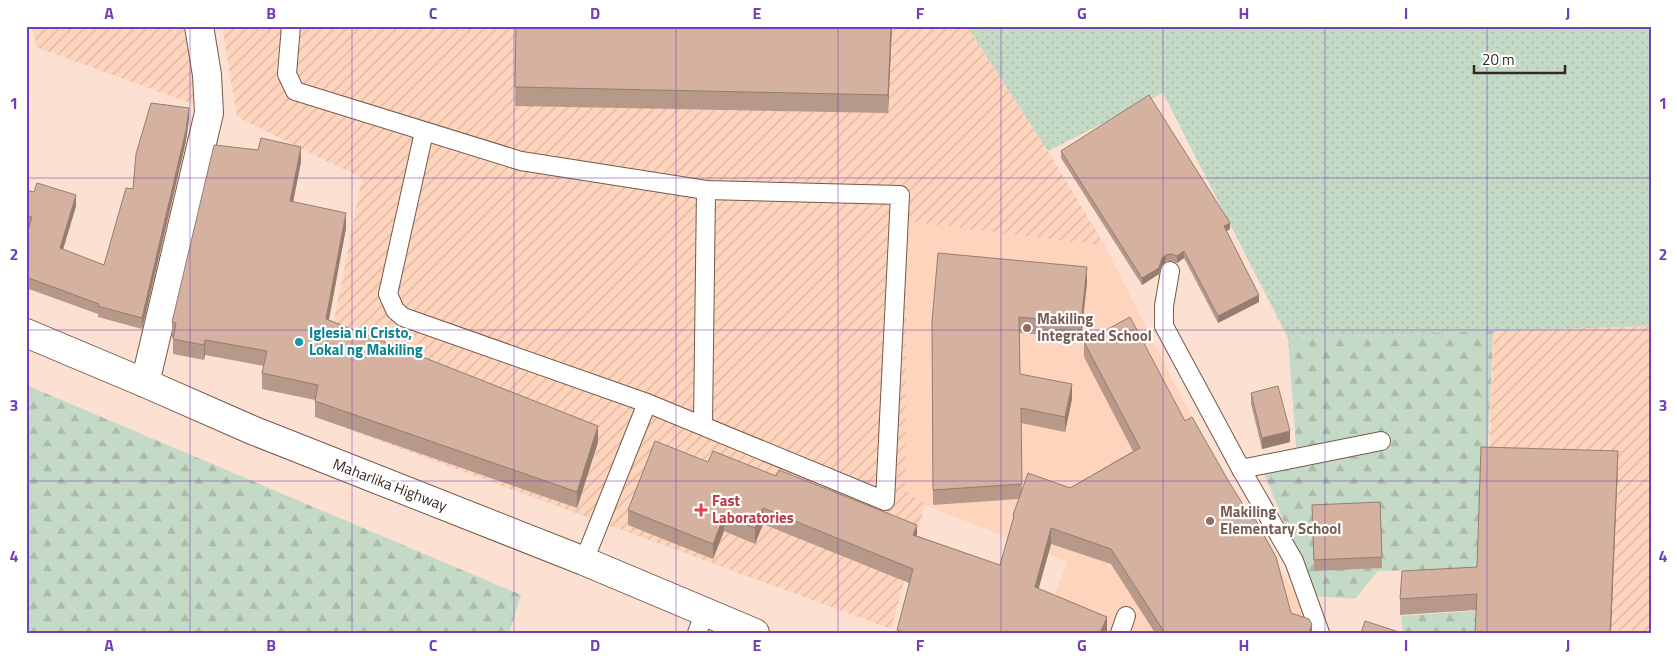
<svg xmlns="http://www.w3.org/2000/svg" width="1677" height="659" viewBox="0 0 1677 659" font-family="'Titillium Web',sans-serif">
  <defs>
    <pattern id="industrial-furrows" width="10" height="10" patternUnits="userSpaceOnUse" patternTransform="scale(1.25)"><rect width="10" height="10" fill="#fed4bd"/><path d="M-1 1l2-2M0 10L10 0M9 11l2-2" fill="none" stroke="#dab6a2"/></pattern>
    <pattern id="grass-dots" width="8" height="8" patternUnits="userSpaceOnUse" patternTransform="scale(1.25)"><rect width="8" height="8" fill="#c5d9c7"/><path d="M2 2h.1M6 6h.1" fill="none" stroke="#aabaab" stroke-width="1.8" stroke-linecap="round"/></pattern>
    <pattern id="forest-firs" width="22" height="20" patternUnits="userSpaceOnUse" patternTransform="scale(1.25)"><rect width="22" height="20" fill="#c5d9c7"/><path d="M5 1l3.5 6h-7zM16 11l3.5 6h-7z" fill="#aabaab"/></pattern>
  </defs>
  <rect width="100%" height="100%" fill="#fce0d1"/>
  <polygon fill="#fed4bd" points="907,221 1105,246 1188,410 1317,633 1042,633 1067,561 925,505 905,490"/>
  <g fill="url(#industrial-furrows)">
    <polygon points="32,26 190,26 201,107 36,47"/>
    <polygon points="222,26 967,26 1048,151 1105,246 907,221 905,490 925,505 891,629 315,417 362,178 237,117"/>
    <polygon points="1651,326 1651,633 1484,633 1493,331"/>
  </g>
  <polygon fill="url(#grass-dots)" points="967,26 1651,26 1651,326 1288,338 1163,93 1048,151"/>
  <g fill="url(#forest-firs)">
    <polygon points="1493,331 1484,536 1483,633 1403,633 1401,616 1473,611 1473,584 1464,569 1378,571 1355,599 1314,596 1261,466 1297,459 1288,338"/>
    <polygon points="26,385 521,595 509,633 26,633"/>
  </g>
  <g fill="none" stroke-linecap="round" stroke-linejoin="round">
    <g stroke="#775949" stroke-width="20">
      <g id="service">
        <polyline points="291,26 287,74 295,91 521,161 706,190 900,195 885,501 647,403 403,317 395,310 388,294 424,132"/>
        <polyline points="1170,271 1164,306 1164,326 1241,469 1294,561 1320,633"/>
        <polyline points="703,425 706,190"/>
        <polyline points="1241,469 1381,441"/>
        <polyline points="584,561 647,403"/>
        <polyline points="697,633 705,612"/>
        <polyline points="1120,633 1126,616"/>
      </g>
    </g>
    <g stroke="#775949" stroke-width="30">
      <polyline id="minor" points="145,383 209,113 207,75 199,26"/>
    </g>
    <g stroke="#775949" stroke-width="30">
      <polyline id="trunk" points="26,333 145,383 252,430 584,561 755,633"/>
    </g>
    <use href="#service" stroke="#fff" stroke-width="18"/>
    <use href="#minor" stroke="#fff" stroke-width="28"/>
    <use href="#trunk" stroke="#fff" stroke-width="28"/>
  </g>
  <g fill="#b7998a">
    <polygon points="516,26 892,26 888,113 515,106"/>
    <polygon points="189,118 186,141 142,329 98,317 98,314 26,288 26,238 29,227 26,226 26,190 76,206 63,250 104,265 133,189"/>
    <polygon points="1061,151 1230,229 1226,231 1259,302 1218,323 1184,258 1177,263 1171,261 1166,261 1162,265 1159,274 1142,285 1061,158"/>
    <polygon points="301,162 293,202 346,228 329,320 598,442 577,508 315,417 315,400 262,389 262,373 264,366 205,355 204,360 173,354 173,338 172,338 172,322"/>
    <polygon points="1087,282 1081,338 1020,333 1020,374 1072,399 1065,432 1021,423 1022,490 1070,488 1133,451 1084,357 1084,342 1185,421 1291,613 1312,633 1155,633 1111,564 1051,544 1038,589 1107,617 1107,633 897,633 909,583 763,524 755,544 724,531 713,559 628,525 628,510 708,462 1000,565 1013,520 1013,515 1019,499 933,505 932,322"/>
    <polygon points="1251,393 1290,442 1262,449 1251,404"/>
    <polygon points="1618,466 1476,610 1400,615 1400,599 1477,567"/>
    <polygon points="1312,505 1382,557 1382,568 1314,571"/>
  </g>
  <g fill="#957d70">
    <polygon points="891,26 892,26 888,113 888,95"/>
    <polygon points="189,108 189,118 186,141 142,329 142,318"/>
    <polygon points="301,147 301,162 290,217 290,201"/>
    <polygon points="76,195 76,206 60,259 60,248"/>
    <polygon points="346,213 346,228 326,334 326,319"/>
    <polygon points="1230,223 1230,229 1224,233 1224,226"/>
    <polygon points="1184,251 1184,258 1177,263 1177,256"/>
    <polygon points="1166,255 1166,261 1162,265 1159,274 1142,285 1142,278 1162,258"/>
    <polygon points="1087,267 1087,282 1081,338 1081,323"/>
    <polygon points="1259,295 1259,302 1218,323 1218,316"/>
    <polygon points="205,340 205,355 204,360 204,345"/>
    <polygon points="1072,384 1072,399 1065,432 1065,417"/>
    <polygon points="598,426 598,442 577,508 577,492"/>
    <polygon points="1290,431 1290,442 1262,449 1262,438"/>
    <polygon points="1618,451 1618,466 1611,633 1610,633"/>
    <polygon points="763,508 763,524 755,544 755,528"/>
    <polygon points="724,516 724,531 713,559 713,544"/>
    <polygon points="917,525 917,540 913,535"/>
    <polygon points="1051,528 1051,544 1035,602 1035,587"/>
    <polygon points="1107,617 1107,633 1100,633"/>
    <polygon points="1312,624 1312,633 1309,633"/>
  </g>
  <g fill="#d5b2a0" stroke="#957d70">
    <polygon points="516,26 891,26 888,95 515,87"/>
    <polygon points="1149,95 1230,223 1224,226 1259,295 1218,316 1184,251 1177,256 1171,254 1166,255 1162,258 1159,268 1142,278 1061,151"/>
    <polygon points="151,103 189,108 186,130 142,318 98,306 99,304 26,277 26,267 27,263 26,263 26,238 32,217 26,216 26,190 34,192 37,183 76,195 60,248 104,265 126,188 133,189 136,154"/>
    <polygon points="261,138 301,147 290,201 346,213 326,319 598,426 577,492 315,401 318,385 262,373 267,351 205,340 204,345 173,339 176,323 172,322 214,145 258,150"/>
    <polygon points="938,253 1087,267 1081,323 1019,317 1020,374 1072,384 1065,417 1021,408 1022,484 933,490 932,322"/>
    <polygon points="1130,317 1185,421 1192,417 1229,482 1253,520 1255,519 1276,557 1291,613 1309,619 1312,624 1309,633 1165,633 1111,549 1051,528 1035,587 1107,617 1100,633 907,633 897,630 913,569 763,508 755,528 724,516 713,544 628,510 655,441 708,462 713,451 776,476 779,470 917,525 913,535 1000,565 1014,516 1013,515 1028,473 1070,488 1140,448 1084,342"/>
    <polygon points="1278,386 1290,431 1262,438 1251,393"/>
    <polygon points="1481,447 1618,451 1610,633 1475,633 1477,594 1400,599 1402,571 1477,567"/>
    <polygon points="1380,502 1382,557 1314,560 1312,505"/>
    <polygon points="1365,621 1402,633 1361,633"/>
  </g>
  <path fill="none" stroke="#7140b7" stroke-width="1" stroke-opacity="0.55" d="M190,26V633M352,26V633M514,26V633M676,26V633M838,26V633M1001,26V633M1163,26V633M1325,26V633M1487,26V633M26,178H1651M26,330H1651M26,481H1651"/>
  <g fill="#8d6e63" stroke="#fff" stroke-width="2">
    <circle cx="1027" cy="328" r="5"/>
    <circle cx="1210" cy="521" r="5"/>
  </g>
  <circle fill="#0f9aa8" stroke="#fff" stroke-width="2" cx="299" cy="342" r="5"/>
  <path fill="#e0444e" stroke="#fff" stroke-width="2" d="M698.5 502.5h5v5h5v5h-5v5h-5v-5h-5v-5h5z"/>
  <g text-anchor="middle" stroke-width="4.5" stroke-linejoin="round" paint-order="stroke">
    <g font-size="15" font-weight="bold" fill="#785e54" stroke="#fff" text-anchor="start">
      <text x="1037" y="324">Makiling<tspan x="1037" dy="17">Integrated School</tspan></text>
      <text x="1220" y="517">Makiling<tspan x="1220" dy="17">Elementary School</tspan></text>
    </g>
    <g font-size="15" font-weight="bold" fill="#0d838f" stroke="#fff" text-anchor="start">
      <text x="309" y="338">Iglesia ni Cristo,<tspan x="309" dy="17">Lokal ng Makiling</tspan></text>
    </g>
    <g font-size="15" fill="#352821" stroke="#fff">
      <text transform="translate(390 485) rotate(21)" y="5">Maharlika Highway</text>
    </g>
    <g font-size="15" font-weight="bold" fill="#be3a42" stroke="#fff" text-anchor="start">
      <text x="712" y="506">Fast<tspan x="712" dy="17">Laboratories</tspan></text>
    </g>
  </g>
  <rect width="1677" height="659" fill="none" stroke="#ffffff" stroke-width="55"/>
  <path d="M1474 65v8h91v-8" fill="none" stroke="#352821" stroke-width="2.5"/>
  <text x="1482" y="65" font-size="15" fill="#352821" stroke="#ffffff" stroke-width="4" paint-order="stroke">20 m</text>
  <rect x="28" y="28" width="1622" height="604" fill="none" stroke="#7140b7" stroke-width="2"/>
  <g font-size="16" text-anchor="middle" font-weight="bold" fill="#7140b7">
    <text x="109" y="19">A</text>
    <text x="271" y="19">B</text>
    <text x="433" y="19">C</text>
    <text x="595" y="19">D</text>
    <text x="757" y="19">E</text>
    <text x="920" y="19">F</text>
    <text x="1082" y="19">G</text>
    <text x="1244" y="19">H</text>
    <text x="1406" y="19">I</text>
    <text x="1568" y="19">J</text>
    <text x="14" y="109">1</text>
    <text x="1663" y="109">1</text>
    <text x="14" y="260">2</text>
    <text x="1663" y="260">2</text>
    <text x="14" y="411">3</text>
    <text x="1663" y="411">3</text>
    <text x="14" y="562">4</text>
    <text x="1663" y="562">4</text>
    <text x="109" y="651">A</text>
    <text x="271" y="651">B</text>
    <text x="433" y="651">C</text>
    <text x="595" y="651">D</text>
    <text x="757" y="651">E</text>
    <text x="920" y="651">F</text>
    <text x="1082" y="651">G</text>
    <text x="1244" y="651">H</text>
    <text x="1406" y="651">I</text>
    <text x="1568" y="651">J</text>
  </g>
</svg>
